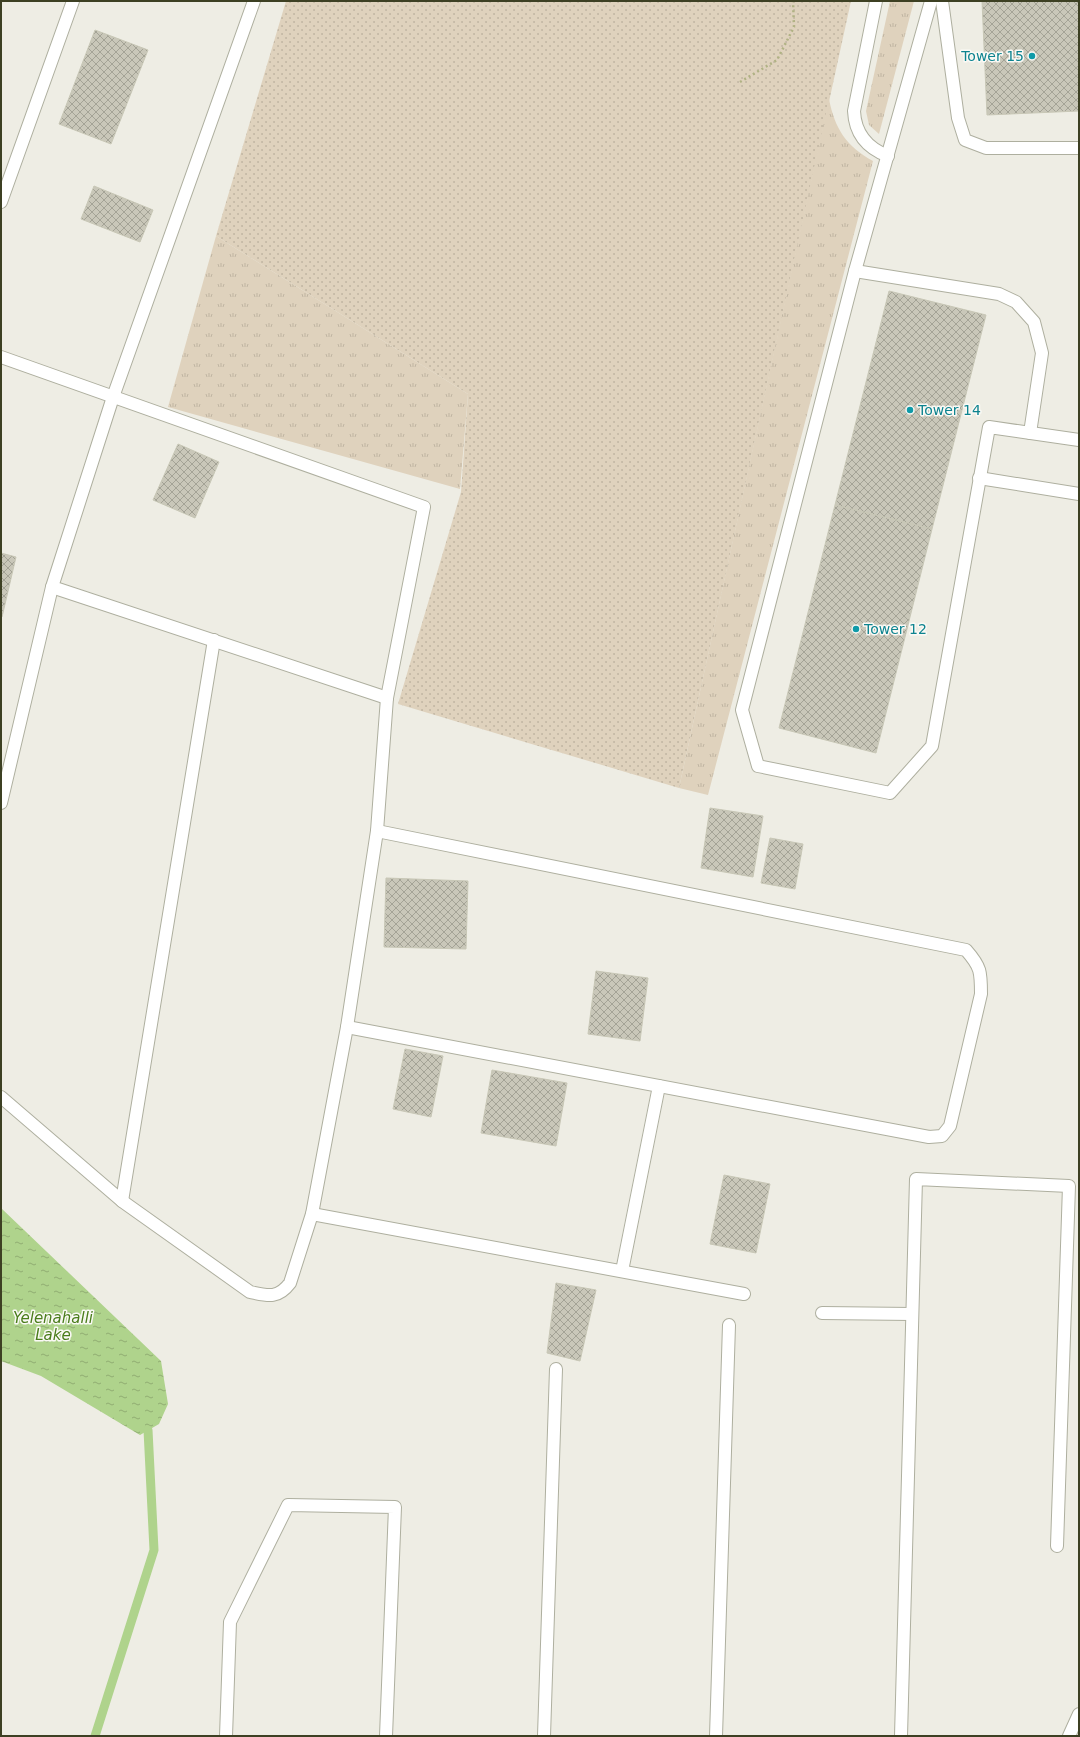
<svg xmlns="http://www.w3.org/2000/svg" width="1080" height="1737" viewBox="0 0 1080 1737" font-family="'DejaVu Sans',sans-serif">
  <defs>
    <pattern id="grass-dots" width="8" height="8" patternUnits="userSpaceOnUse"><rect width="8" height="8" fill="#dfd2bd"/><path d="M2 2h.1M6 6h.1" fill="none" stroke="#c0b5a2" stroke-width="1.8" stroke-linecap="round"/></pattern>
    <pattern id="park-tufts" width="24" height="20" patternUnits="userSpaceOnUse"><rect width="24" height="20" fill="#dfd2bd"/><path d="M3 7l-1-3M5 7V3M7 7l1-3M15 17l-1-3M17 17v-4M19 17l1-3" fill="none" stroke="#c0b5a2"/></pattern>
    <pattern id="water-ripples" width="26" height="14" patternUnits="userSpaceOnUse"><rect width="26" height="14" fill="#afd38c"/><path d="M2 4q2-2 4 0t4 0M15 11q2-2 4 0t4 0" fill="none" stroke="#90ad72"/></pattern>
    <pattern id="building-cross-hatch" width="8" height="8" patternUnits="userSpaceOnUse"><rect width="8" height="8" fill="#c9c7b9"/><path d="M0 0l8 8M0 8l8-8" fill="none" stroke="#a4a396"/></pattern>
  </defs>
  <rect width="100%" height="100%" fill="#eeede4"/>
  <polygon fill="url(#grass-dots)" points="286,1 851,1 679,788 398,704 461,492 468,394 216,236"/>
  <g fill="url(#park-tufts)">
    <polygon points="890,1 914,1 879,134 869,125 866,111"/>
    <path d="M829,99C835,129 846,146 873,161L708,795L679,788Z"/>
    <polygon points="216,236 468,394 460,489 168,407"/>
  </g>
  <polygon fill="url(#water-ripples)" points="1,1208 161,1361 168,1404 159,1424 140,1435 41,1376 1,1361"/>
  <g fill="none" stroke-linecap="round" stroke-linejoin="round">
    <polyline stroke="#afd38c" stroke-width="9" points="95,1736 154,1550 148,1430"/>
  </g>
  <g fill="url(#building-cross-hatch)" stroke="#c8c7b6">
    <polygon points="982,1 1079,1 1079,111 987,115"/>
    <polygon points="95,30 148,50 111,144 59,124"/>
    <polygon points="94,186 153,210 140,242 81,219"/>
    <polygon points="889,291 986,315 932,529 835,505"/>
    <polygon points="178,444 219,462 195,518 153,500"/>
    <polygon points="835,505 932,529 876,753 779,728"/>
    <polygon points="1,553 16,557 2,617 1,616"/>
    <polygon points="710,808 763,816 753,877 701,868"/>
    <polygon points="770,838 803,844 795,889 761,883"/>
    <polygon points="386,878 468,881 466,949 384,947"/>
    <polygon points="596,971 648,978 640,1041 588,1034"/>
    <polygon points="405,1049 443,1056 431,1117 393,1109"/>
    <polygon points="492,1070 567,1083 556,1146 481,1133"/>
    <polygon points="724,1175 770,1184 756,1253 710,1244"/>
    <polygon points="556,1283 596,1290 580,1361 547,1353"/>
  </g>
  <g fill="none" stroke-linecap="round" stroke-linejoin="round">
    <g stroke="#aeaf9f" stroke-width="14">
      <g id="minor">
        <polyline points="254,1 113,397 52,587 387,698"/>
        <path d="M876,1L854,111C855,134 867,148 888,156"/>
        <polyline points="931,1 855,271 742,710 758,766 890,793 932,746 989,427 1079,440"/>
        <polyline points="942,1 958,118 965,140 986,148 1079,148"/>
        <polyline points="1,202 73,1"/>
        <polyline points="855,271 999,294 1016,302 1034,322 1042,353 1030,433"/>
        <path d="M1,357L424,507L387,698L377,831L347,1027L312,1214L290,1283C278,1299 268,1296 250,1292L122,1201L1,1097"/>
        <polyline points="979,478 1079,494"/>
        <polyline points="1,803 52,587"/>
        <path d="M347,1027L929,1137L942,1136L950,1126L981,994C981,972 981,967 966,950L377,831"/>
        <polyline points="122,1201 214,640"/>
        <polyline points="312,1214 744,1294"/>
        <polyline points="622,1271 659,1086"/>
        <polyline points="822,1313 912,1314"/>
        <polyline points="226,1736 230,1622 288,1505 395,1507 386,1736"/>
        <polyline points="544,1736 556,1369"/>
        <polyline points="716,1736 729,1325"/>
        <polyline points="901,1736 916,1179 1069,1186 1057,1546"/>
        <polyline points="1069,1736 1079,1714"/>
      </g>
    </g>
    <polyline stroke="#b0b284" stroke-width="2.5" stroke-dasharray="2 3" stroke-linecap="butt" points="740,82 777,60 794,27 793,1"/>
    <use href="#minor" stroke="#fff" stroke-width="12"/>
  </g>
  <g fill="#0f9aa8" stroke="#faf9f5" stroke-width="1.5">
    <circle cx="1032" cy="56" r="4"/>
    <circle cx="910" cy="410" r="4"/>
    <circle cx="856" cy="629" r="4"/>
  </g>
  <g text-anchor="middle" stroke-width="3" stroke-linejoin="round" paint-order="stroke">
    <g font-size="14" fill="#0d838f" stroke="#faf9f5" text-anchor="start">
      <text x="1024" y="61" text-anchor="end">Tower 15</text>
      <text x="918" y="415">Tower 14</text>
      <text x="864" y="634">Tower 12</text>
    </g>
    <g font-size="15" font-style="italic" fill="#4a7d1c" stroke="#faf9f5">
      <text x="53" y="1323">Yelenahalli<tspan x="53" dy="17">Lake</tspan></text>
    </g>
  </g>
  <rect width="1080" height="1737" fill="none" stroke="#3d4023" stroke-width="4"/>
</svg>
